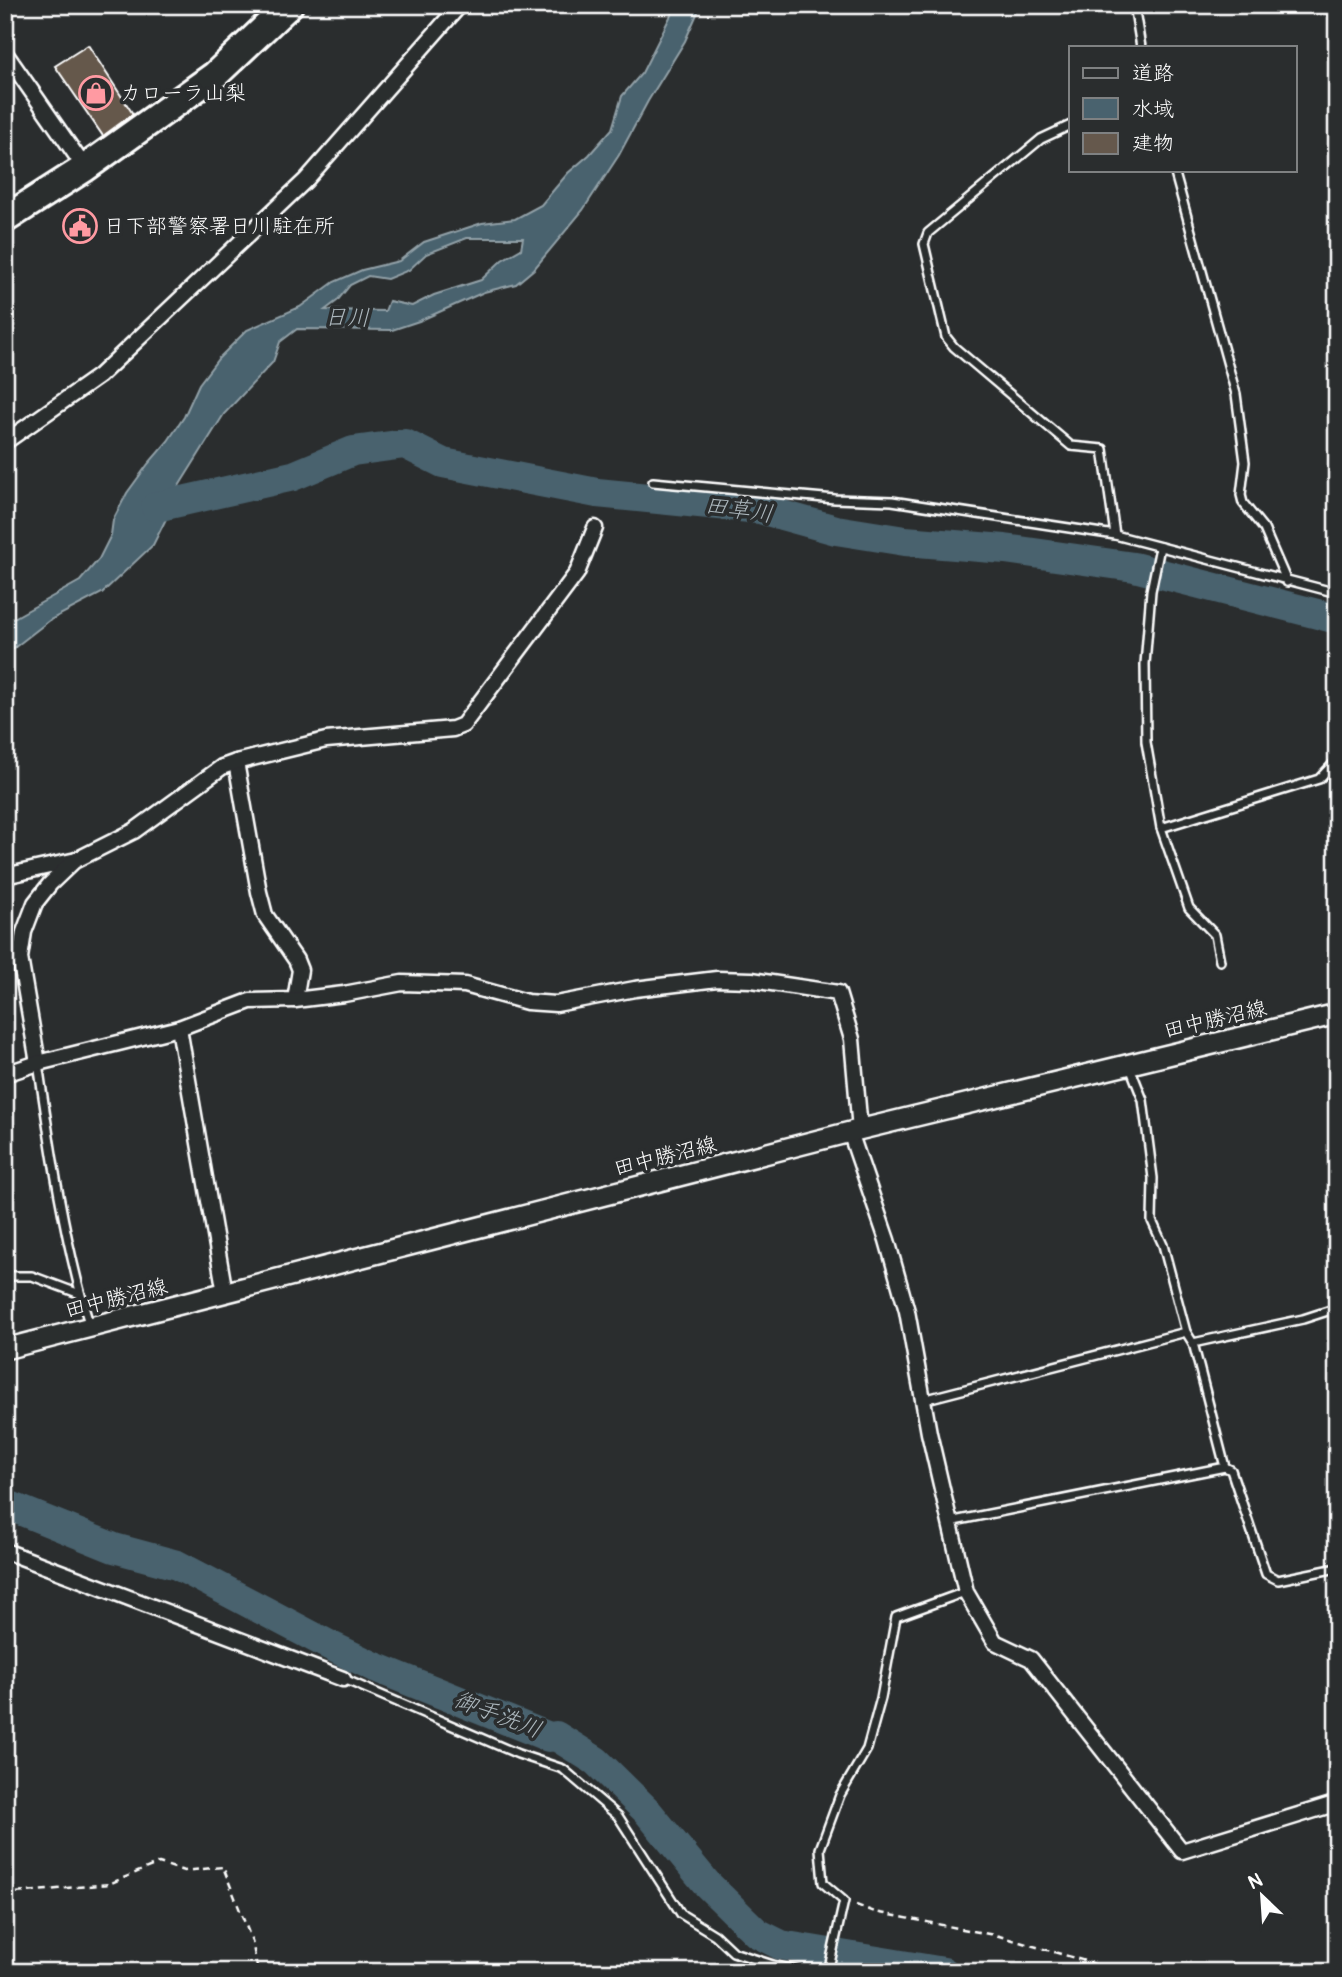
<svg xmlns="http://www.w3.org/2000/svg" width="1342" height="1977" viewBox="0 0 1342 1977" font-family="Pangolin,'Klee One',sans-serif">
  <rect width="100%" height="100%" fill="#2a2d2e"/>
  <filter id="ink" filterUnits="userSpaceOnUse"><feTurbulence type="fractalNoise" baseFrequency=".0143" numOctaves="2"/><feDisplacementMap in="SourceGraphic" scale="14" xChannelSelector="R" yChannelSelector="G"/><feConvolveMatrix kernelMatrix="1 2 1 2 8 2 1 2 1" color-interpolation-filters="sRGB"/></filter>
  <g filter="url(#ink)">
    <path fill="#49626e" stroke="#92a1a8" stroke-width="2" fill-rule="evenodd" d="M676,5H701L685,41L648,101L619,155L583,210L534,269L516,284L484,292L419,321L392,330L297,329L280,342L273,362L224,414L174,494L195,498L169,513L153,545L102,593L50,620L5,655V623L80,581L99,559L111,535L113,520L127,493L148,464L168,441L184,417L199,384L218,359L247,330L300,307L334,282L362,270L399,261L424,242L482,223L515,219L541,205L568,173L589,155L612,129L622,96L642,73ZM467,238H523L521,249L502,260L481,280L434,295L412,306L389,301L385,311L325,310L337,301L350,285L368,276L387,279L409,270L426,254Z"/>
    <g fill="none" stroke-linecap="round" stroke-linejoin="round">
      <g stroke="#49626e" stroke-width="30">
        <polyline points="156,507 293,476 353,451 405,444 443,463 597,493 760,509 836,530 905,541 1005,549 1134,567 1337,619"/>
        <polyline points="5,1504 114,1548 177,1565 329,1645 375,1667 549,1737 556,1736 596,1761 647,1811 707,1884 757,1933 781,1945 944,1972"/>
      </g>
    </g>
    <polygon fill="#65584c" stroke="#fff" stroke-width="2" points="88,45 133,114 103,136 55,66"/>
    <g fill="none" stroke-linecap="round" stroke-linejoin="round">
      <g stroke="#fff" stroke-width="12">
        <g id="lane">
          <polyline points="1134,5 1141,47"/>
          <polyline points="1071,125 1041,139 928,233 924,244 946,337 954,347 1071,446 1103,449 1115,535"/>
          <polyline points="1174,170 1236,394 1245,462 1241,495 1243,503 1264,529 1287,582"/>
          <polyline points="653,482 835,499 892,501 1115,535 1337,593"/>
          <polyline points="1160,547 1151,591 1145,664 1146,742 1161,828 1189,908 1215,935 1220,961"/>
          <polyline points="1161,828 1319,779 1337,760"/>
          <path d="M38,1063C51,1152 64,1241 90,1327"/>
          <polyline points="1130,1067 1143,1100 1153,1178 1152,1221 1163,1245 1186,1332 1193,1343 1225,1467 1231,1470 1266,1574 1278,1580 1337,1568"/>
          <polyline points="5,1276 32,1276 80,1294"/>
          <polyline points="1193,1343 1303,1319 1337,1308"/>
          <polyline points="923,1400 1186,1332"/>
          <polyline points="949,1522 1225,1467"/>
          <polyline points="344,1679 518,1754 563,1769 618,1816 681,1914 715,1935 733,1952 773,1965 804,1972"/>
          <polyline points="828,1972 844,1901 823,1883 820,1849 840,1795 867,1749 881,1698 896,1617 965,1592"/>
        </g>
      </g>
      <g stroke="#fff" stroke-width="19">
        <g id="street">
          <polyline points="5,53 85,168"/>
          <polyline points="5,442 99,376 306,180 460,5"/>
          <polyline points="236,762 259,892 265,915 296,960 300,970 295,1000"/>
          <polyline points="5,876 72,861"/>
          <polyline points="179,1028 225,1293"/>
          <polyline points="38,1063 20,958 24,932 35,903 50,884 74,861 134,831 222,767 236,762 326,740 453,729 463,725 577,573 595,528"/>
          <polyline points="5,1074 38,1063 179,1028 250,1001 295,1000 344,994 402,983 465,985 527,1002 556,1004 635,989 717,979 752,980 838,993 852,1039 860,1130"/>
          <polyline points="850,1132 887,1240 907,1311 929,1433 966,1592 995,1642 1031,1659 1182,1851 1331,1805 1337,1812"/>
          <polyline points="5,1551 343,1679"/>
        </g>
      </g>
      <g stroke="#fff" stroke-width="24">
        <polyline id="secondary" points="5,1349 850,1132 1337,1014"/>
      </g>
      <g stroke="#fff" stroke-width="32">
        <polyline id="highway" points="5,219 85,168 215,75 289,5"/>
      </g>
      <g stroke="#fff" stroke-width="2.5" stroke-dasharray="7 5" stroke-linecap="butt">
        <polyline points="5,1894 109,1884 159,1863 184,1871 223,1867 252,1941 258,1972"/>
        <polyline points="856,1905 875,1912 999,1936 1092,1963 1110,1972"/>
      </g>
      <use href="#lane" stroke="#2a2d2e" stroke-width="7"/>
      <use href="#street" stroke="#2a2d2e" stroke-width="14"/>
      <use href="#secondary" stroke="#2a2d2e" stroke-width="19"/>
      <use href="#highway" stroke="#2a2d2e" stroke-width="26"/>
    </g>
  </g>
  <defs>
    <g id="shop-ring" transform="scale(1.75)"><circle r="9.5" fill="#2a2d2e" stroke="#ff9aa2" stroke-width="1.5"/><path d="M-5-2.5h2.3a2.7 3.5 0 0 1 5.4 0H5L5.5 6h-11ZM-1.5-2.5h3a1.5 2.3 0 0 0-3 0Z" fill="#ff9aa2"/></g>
    <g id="civic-ring" transform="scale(1.75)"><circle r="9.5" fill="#2a2d2e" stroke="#ff9aa2" stroke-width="1.5"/><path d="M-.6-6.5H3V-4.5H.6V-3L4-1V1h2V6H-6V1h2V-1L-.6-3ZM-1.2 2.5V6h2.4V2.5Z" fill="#ff9aa2"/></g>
  </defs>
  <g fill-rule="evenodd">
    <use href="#shop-ring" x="96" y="93"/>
    <use href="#civic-ring" x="80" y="226"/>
  </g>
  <g text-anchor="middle" stroke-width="7" stroke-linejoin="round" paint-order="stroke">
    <g font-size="21" fill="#fff" stroke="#2a2d2e" text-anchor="start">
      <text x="120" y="100">カローラ山梨</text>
      <text x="104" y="233">日下部警察署日川駐在所</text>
    </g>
    <g font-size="21" fill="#fff" stroke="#2a2d2e">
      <text transform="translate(1215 1019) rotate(-13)" y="7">田中勝沼線</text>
      <text transform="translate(665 1156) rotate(-14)" y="7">田中勝沼線</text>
      <text transform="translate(116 1298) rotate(-14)" y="7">田中勝沼線</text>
    </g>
    <g font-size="23" font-style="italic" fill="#adb8be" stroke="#2a2d2e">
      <text transform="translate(347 317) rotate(1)" y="8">日川</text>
      <text transform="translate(739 509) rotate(8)" y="8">田草川</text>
      <text transform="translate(498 1714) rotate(21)" y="8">御手洗川</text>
    </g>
  </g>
  <rect width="1342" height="1977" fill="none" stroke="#2a2d2e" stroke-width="28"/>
  <rect x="14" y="14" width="1314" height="1949" fill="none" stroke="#fff" stroke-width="2.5" filter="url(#ink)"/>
  <rect x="1069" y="46" width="228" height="126" fill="#2a2d2e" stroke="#7f8182" stroke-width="2"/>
  <rect x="1083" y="68" width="35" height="10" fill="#2a2d2e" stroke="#7f8182" stroke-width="2"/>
  <text x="1132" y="80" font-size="21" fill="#ffffff">道路</text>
  <rect x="1083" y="98" width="35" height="21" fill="#49626e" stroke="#7f8182" stroke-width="2"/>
  <text x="1132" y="116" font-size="21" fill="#ffffff">水域</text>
  <rect x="1083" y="133" width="35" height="21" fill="#65584c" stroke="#7f8182" stroke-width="2"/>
  <text x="1132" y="150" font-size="21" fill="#ffffff">建物</text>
  <g transform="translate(1262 1896) rotate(335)" stroke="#2a2d2e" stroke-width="5" paint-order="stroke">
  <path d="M0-5L12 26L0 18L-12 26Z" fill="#ffffff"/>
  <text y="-10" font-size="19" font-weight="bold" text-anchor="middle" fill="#ffffff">N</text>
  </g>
</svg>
